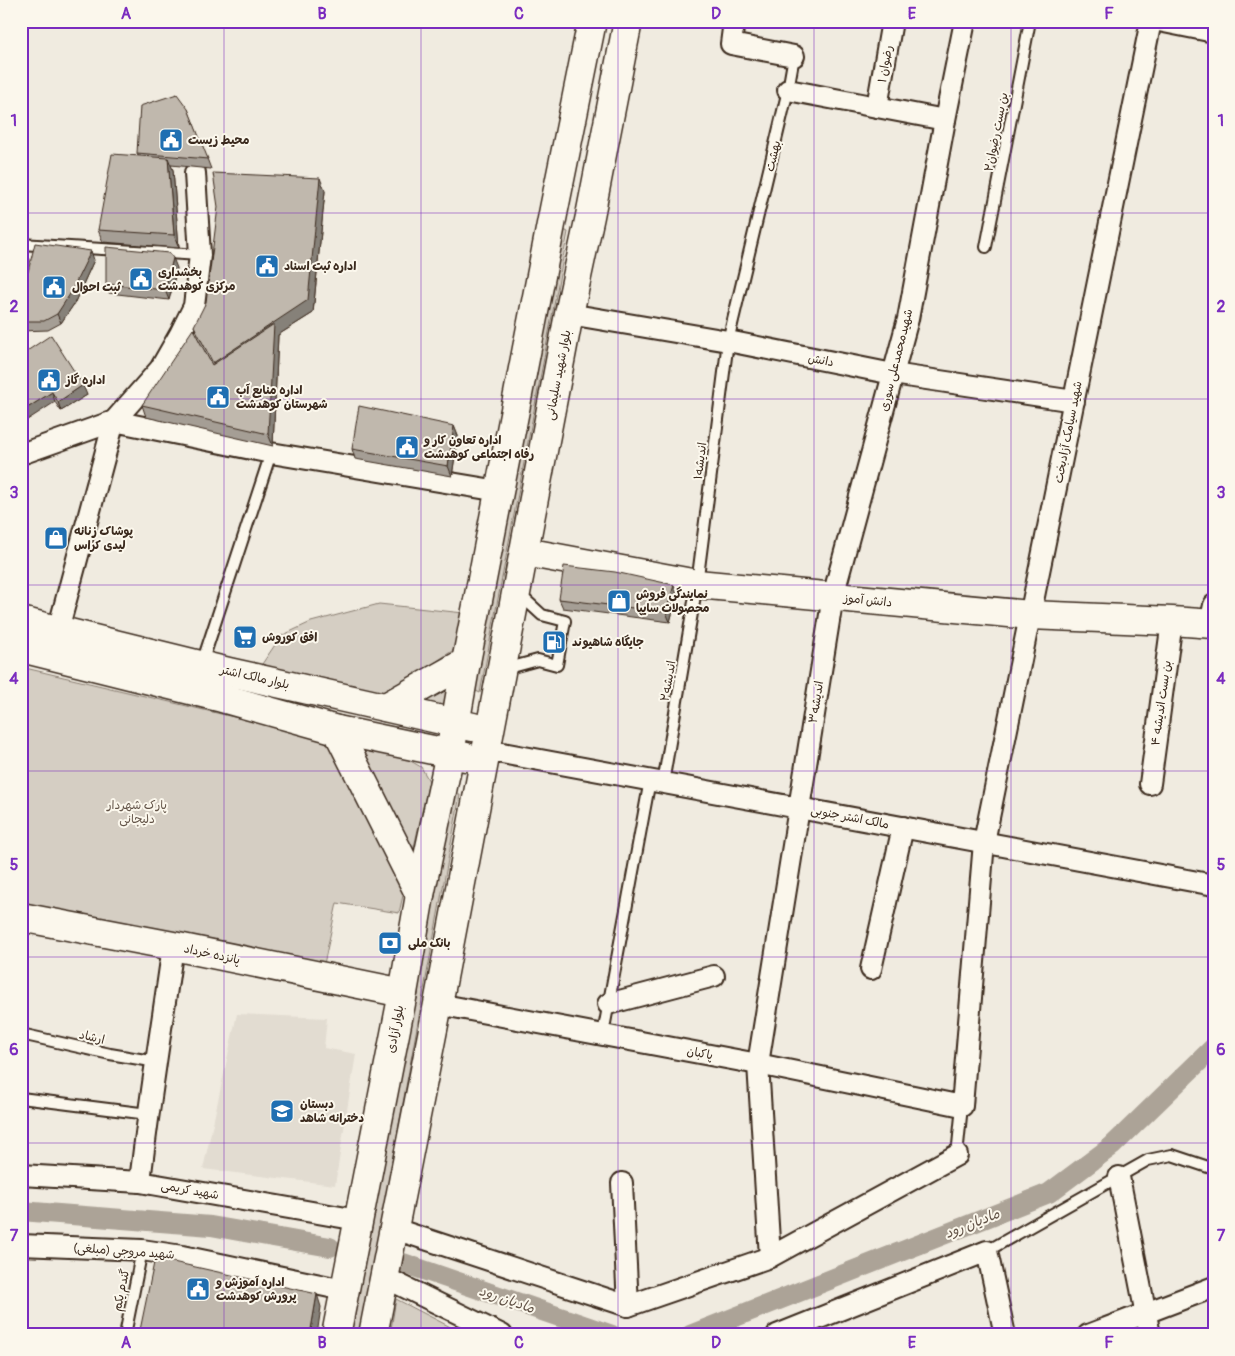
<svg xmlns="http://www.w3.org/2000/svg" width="1235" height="1356" viewBox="0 0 1235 1356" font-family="Pangolin,'Playpen Sans Arabic',sans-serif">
  <rect width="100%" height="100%" fill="#f0ebe0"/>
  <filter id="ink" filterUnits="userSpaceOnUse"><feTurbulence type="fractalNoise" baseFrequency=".02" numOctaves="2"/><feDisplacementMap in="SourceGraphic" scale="10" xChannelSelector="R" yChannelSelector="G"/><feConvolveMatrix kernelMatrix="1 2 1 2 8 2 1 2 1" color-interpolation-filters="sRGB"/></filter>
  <g filter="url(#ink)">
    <polygon fill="#e2dcd1" points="237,1014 327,1018 324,1048 356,1054 335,1185 203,1169"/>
    <g fill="#d5cec3" stroke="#887c70">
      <polygon points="562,229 568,232 480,693 472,689"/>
      <polygon points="379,604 464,613 455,649 388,694 260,667 281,636 311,622"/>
      <polygon points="21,667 391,754 409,760 421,767 429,781 399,913 337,903 324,964 21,905"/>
      <polygon points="448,685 442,711 411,704"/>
      <polygon points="454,794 460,795 360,1335 351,1335"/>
      <polygon points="396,1299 466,1335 390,1335"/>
    </g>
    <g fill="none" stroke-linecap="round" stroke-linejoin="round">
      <g stroke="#aca397" stroke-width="20">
        <polyline points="21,1211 211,1226 330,1247"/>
        <polyline points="403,1263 612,1335"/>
        <polyline points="690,1335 1049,1193 1112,1146 1214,1047"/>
      </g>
      <g stroke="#3b2a1e" stroke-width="14">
        <g id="lane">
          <polyline points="21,244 200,255"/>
          <polyline points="986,247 1030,21"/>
          <polyline points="202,663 271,453"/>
          <polyline points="505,669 538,660 557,665 565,621 542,615 518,593"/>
          <polyline points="663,783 697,584 728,341 788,90 794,56"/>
          <polyline points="21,1034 110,1054 157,1062"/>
          <polyline points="603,1034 650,780"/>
          <polyline points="21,1098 148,1114"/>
          <polyline points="957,1155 962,1106"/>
          <polyline points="987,1251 1148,1160 1172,1155 1214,1169"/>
          <polyline points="125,1335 142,1250"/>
        </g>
      </g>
      <g stroke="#3b2a1e" stroke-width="24">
        <g id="street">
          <polyline points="734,21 731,44 794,56"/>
          <polyline points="1159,21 1214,32"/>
          <polyline points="788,90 945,120"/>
          <polyline points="877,107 892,21"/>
          <polyline points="569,314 728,341 893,374 1074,401"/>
          <polyline points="21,454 114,421 160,369 180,334 194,306 200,255 195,173"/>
          <polyline points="1210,624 1214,605"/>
          <polyline points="58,630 114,421 271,453 499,491"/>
          <polyline points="486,750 1214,885"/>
          <polyline points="1150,784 1172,621"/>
          <polyline points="871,969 903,827"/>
          <polyline points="438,1004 758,1064 962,1106 984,842 1151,21"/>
          <polyline points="608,1004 714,976"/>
          <polyline points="21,1175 140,1182 358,1220"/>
          <polyline points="1119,1177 1150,1335"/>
          <path d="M140,1182C149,1103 162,1025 173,946"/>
          <polyline points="622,1183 628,1306"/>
          <polyline points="395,1229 628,1306 770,1257 957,1155"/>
          <polyline points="21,1245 142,1250 182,1256 344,1290"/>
          <polyline points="770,1257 758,1064 833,596 908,319 945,120 965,21"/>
          <polyline points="384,1277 502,1335"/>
          <polyline points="777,1335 987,1251 1005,1335"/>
          <polyline points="1088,1335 1214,1287"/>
        </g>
      </g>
      <g stroke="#3b2a1e" stroke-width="31">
        <g id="secondary">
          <polyline points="525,552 697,584 1030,615 1172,621 1214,624"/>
          <polyline points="386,707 466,662"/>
          <polyline points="337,730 420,895"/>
          <polyline points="21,917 173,946 403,993"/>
        </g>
      </g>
      <g stroke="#3b2a1e" stroke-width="31">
        <g id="primary">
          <polyline points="21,621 229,672 473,727"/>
          <polyline points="21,648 222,698 337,730 466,757"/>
          <polyline points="336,1335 403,993 420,895 450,753 466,662 554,209 592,21"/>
          <polyline points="373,1335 438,1004 569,314 590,216 628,21"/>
        </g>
      </g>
      <use href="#lane" stroke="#fbf7ec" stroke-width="10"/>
      <use href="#street" stroke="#fbf7ec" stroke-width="20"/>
      <use href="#secondary" stroke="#fbf7ec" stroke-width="28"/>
      <use href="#primary" stroke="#fbf7ec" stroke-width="28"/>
    </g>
    <g fill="#a59e95" stroke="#3b2a1e">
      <polygon points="188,109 211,169 171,165 173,170 179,248 103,242 98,230 138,156 137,153"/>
      <polygon points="325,191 313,313 278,335 273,446 146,417 142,405 198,337 194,326"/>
      <polygon points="94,260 74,304 61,323 48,330 21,331 21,279"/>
      <polygon points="177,268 169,300 109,293 106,284"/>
      <polygon points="21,355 87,395 61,411 55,402"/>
      <polygon points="454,426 458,436 452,476 355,459 352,449"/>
      <polygon points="677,595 670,622 563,608 559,599"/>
    </g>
    <g fill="#868179" stroke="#3b2a1e">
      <polygon points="168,158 173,170 179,248 174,235"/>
      <polygon points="320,178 325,191 313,313 278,335 273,446 268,434 218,375 213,363"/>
      <polygon points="91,251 94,260 74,304 61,323 57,314"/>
      <polygon points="173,258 177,268 169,300 165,290"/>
      <polygon points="83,385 87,395 61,411 58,402"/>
      <polygon points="52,392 55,402 21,424 21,412"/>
      <polygon points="454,426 458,436 452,476 448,466"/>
      <polygon points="674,585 677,595 670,622 666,612"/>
      <polygon points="317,1294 321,1307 317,1335 310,1335"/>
    </g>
    <g fill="#c0b8ad" stroke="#3b2a1e">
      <polygon points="177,94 188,109 208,159 137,153 140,106"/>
      <polygon points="112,154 168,158 174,235 98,230"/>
      <polygon points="213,173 320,178 308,300 213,363 194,326 206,302 218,207"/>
      <polygon points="35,243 91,251 70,294 57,314 44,321 21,321 21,279 28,272"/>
      <polygon points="106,247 169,253 173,258 165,290 106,284"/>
      <polygon points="274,324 268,434 142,405 193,329 212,365"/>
      <polygon points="51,335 83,385 58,402 52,392 21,412 21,355"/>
      <polygon points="359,406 454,426 448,466 352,449"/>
      <polygon points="564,566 615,572 674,585 666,612 559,599"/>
      <polygon points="155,1258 317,1294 310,1335 139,1335"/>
    </g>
  </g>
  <path fill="none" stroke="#7b2cbf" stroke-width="1" stroke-opacity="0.55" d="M224,21V1335M421,21V1335M618,21V1335M814,21V1335M1011,21V1335M21,213H1214M21,399H1214M21,585H1214M21,771H1214M21,957H1214M21,1143H1214"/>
  <defs>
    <g id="civic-square" transform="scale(1.25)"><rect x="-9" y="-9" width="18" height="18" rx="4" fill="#1f6fb2" stroke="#fbf7ec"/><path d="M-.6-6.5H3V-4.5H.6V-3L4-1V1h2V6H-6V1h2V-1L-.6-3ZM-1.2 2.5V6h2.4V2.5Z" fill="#fff"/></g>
    <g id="shop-square" transform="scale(1.25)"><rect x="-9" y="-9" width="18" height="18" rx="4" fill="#1f6fb2" stroke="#fbf7ec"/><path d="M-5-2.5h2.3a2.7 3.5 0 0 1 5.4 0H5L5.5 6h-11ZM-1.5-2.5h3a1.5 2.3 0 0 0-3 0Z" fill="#fff"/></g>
    <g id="supermarket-square" transform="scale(1.25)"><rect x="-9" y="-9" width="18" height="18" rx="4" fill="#1f6fb2" stroke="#fbf7ec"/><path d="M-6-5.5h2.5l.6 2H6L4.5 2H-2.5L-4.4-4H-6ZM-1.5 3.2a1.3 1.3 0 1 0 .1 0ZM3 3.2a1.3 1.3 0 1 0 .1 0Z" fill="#fff"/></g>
    <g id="fuel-square" transform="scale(1.25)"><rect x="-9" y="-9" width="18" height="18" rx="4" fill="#1f6fb2" stroke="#fbf7ec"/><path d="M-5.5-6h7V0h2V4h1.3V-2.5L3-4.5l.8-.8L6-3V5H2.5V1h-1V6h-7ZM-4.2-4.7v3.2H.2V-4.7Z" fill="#fff"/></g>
    <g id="bank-square" transform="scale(1.25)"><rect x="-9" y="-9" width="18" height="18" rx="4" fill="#1f6fb2" stroke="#fbf7ec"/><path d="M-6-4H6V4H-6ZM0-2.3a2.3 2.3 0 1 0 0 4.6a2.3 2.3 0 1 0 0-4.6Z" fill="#fff"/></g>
    <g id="school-square" transform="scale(1.25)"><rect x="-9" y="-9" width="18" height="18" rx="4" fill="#1f6fb2" stroke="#fbf7ec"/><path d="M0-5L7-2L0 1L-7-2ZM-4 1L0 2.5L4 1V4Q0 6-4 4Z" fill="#fff"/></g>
  </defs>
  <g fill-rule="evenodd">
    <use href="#civic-square" x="171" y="140"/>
    <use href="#civic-square" x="267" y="266"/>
    <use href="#civic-square" x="141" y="279"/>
    <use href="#civic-square" x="54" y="287"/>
    <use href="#civic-square" x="49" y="380"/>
    <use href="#civic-square" x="218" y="397"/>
    <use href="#civic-square" x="407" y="447"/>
    <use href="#shop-square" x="56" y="538"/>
    <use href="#shop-square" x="619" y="601"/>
    <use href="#supermarket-square" x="245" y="637"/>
    <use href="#fuel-square" x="554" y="642"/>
    <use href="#bank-square" x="390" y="943"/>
    <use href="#school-square" x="282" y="1111"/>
    <use href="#civic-square" x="198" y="1289"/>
  </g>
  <g text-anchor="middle" stroke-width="4" stroke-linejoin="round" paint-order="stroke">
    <g font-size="12" fill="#3b2a1e" stroke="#fbf7ec">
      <text transform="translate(885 64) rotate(-80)" y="4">رضوان ۱</text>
      <text transform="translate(996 132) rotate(-79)" y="4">بن بست رضوان۲</text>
      <text transform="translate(773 156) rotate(-77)" y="4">بهشت</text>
      <text transform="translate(821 360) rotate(11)" y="4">دانش</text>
      <text transform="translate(896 360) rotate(-76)" y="4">شهیدمحمدعلی سوری</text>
      <text transform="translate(558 375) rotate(-79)" y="4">بلوار شهید سلیمانی</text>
      <text transform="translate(1068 432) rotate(-79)" y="4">شهید سیامک آزادبخت</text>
      <text transform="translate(700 461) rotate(-83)" y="4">اندیشه۱</text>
      <text transform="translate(868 600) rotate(6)" y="4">دانش آموز</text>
      <text transform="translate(255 677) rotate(13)" y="4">بلوار مالک اشتر</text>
      <text transform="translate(668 681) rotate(-80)" y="4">اندیشه۲</text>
      <text transform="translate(816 702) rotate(-81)" y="4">اندیشه۳</text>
      <text transform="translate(1161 703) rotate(-82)" y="4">بن بست اندیشه ۴</text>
      <text transform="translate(850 817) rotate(11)" y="4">مالک اشتر جنوبی</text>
      <text transform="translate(212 954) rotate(12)" y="4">پانزده خرداد</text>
      <text transform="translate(395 1029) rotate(-79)" y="4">بلوار آزادی</text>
      <text transform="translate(92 1037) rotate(13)" y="4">ارشاد</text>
      <text transform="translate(700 1053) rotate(11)" y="4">پاکبان</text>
      <text transform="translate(190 1190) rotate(10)" y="4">شهید کریمی</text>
      <text transform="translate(124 1251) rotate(4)" y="4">شهید مروجی (مبلغی)</text>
      <text transform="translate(121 1290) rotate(-78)" y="4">گندم یکم</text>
    </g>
    <g font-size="12" font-weight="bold" fill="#3b2a1e" stroke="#fbf7ec" text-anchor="start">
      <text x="188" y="144">محیط زیست</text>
      <text x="284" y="270">اداره ثبت اسناد</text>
      <text x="158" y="276">بخشداری<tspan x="158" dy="14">مرکزی کوهدشت</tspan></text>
      <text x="72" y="291">ثبت احوال</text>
      <text x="66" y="384">اداره گاز</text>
      <text x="236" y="394">اداره منابع آب<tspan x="236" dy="14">شهرستان کوهدشت</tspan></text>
      <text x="424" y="444">اداره تعاون کار و<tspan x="424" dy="14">رفاه اجتماعی کوهدشت</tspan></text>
      <text x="74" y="535">پوشاک زنانه<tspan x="74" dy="14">لیدی کراس</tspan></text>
      <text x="636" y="598">نمایندگی فروش<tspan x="636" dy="14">محصولات سایپا</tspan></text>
      <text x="262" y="641">افق کوروش</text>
      <text x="572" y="646">جایگاه شاهیوند</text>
      <text x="408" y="947">بانک ملی</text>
      <text x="300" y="1108">دبستان<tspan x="300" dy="14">دخترانه شاهد</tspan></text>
      <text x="216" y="1286">اداره آموزش و<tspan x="216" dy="14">پرورش کوهدشت</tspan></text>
    </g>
    <g font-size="12" fill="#625347" stroke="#fbf7ec">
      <text x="137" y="809">پارک شهردار<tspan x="137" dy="14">دلیجانی</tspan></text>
    </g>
    <g font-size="14" font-style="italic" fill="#635448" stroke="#fbf7ec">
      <text transform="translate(972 1223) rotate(-22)" y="5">مادیان رود</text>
      <text transform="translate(507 1299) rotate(19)" y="5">مادیان رود</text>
    </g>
  </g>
  <rect width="1235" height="1356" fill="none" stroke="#fbf7ec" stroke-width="55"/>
  <rect x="28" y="28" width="1180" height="1300" fill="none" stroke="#7b2cbf" stroke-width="2"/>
  <g font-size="16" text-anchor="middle" font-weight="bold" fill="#7b2cbf">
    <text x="126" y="19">A</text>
    <text x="322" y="19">B</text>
    <text x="519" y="19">C</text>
    <text x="716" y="19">D</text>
    <text x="912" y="19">E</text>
    <text x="1109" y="19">F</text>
    <text x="14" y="126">1</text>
    <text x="1221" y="126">1</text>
    <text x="14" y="312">2</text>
    <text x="1221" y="312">2</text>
    <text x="14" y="498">3</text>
    <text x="1221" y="498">3</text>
    <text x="14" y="684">4</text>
    <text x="1221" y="684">4</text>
    <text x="14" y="870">5</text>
    <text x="1221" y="870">5</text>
    <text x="14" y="1055">6</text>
    <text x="1221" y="1055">6</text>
    <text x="14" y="1241">7</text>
    <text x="1221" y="1241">7</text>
    <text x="126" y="1348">A</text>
    <text x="322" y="1348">B</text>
    <text x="519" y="1348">C</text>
    <text x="716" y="1348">D</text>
    <text x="912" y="1348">E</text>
    <text x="1109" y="1348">F</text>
  </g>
</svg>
